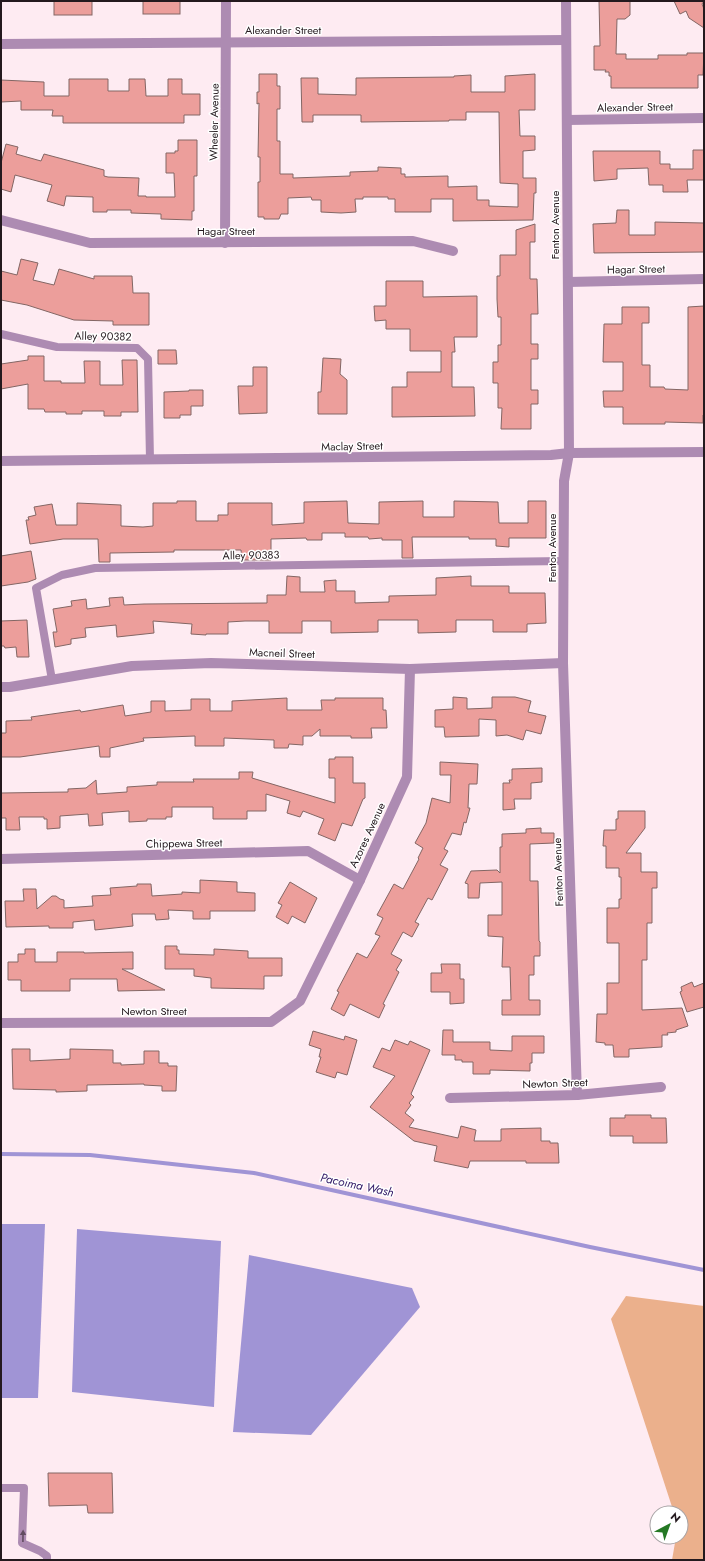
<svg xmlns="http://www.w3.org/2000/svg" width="705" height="1561" viewBox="0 0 705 1561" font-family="Jost,sans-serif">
  <rect width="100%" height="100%" fill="#feebf2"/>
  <polygon fill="#ebb08c" points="626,1296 704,1306 704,1560 672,1560 676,1537 681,1537 681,1513 674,1513 611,1319"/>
  <g fill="#a094d5">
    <polygon points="1,1224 45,1224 38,1398 1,1398"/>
    <polygon points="77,1229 221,1241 214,1407 72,1392"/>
    <polygon points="249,1255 412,1288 420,1307 311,1435 233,1432"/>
  </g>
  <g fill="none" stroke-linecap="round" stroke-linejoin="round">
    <polyline stroke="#a094d5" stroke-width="4" points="1,1154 90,1155 254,1173 590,1247 704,1270"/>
  </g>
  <g fill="#ec9e9b" stroke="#836664">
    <rect x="54" y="1" width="38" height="14"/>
    <rect x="143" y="1" width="37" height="13"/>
    <polygon points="599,1 630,1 630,15 625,19 617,19 616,54 626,54 626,59 658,59 658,55 687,55 687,53 704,53 703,75 698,75 698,88 611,88 611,76 609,76 609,72 605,72 606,70 594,70 594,46 600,46"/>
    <polygon points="674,1 704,1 702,4 704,9 704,28 689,18 686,11 680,14"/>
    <polygon points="259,74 277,74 277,86 280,86 280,109 277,109 277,141 280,141 280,174 293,174 293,178 350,176 350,172 378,171 378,167 401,168 401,174 405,174 405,177 448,176 448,187 477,186 477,200 489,200 489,206 518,207 518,184 500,183 499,112 466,112 466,120 449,120 449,121 361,122 361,115 313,115 313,122 302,122 301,78 318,78 318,94 356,95 356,78 454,77 454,76 471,75 471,92 505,92 505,76 535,74 535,110 519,110 520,136 535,136 535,150 523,151 523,178 536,178 536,193 534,193 533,220 453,221 453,199 431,199 431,212 395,212 395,199 388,199 388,197 363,197 363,199 355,199 356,212 341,213 321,212 321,200 312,200 311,197 288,198 288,214 281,214 279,219 264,219 264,217 258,217 258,182 260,182 260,157 258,157 259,103 257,104 257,92 259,92"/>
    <polygon points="69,79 108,79 108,91 129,91 129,79 145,79 146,96 168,96 168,79 182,79 182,94 200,94 200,115 184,115 184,123 63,123 63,116 52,116 53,110 21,110 21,101 1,102 1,80 44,82 44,96 69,96"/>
    <polygon points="178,140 197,140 197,176 194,176 194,211 192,211 192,220 161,219 161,214 131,213 131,210 107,210 107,212 93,212 93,197 66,196 64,206 47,201 52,185 15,175 11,192 1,189 1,163 6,144 18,147 16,154 41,161 44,154 104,170 104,176 108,177 139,178 138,196 146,196 146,197 175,197 174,173 166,173 166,153 175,153 175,151 178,151"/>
    <polygon points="693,150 704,150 704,180 687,180 688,192 663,192 663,185 649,185 648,168 617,169 617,179 594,181 593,151 660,151 660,164 670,164 670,169 693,169"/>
    <polygon points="617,210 629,210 629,235 655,235 655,222 704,223 704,252 594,253 593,224 616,223"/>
    <polygon points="535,224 535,242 530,242 530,279 537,279 538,314 531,314 531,344 538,344 538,359 531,359 531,390 538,390 538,404 531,404 531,429 501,429 502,408 498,408 498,383 493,383 493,362 498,362 498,345 501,345 501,317 498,317 497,299 497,276 500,276 500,255 516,255 516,230"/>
    <polygon points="21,259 38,263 33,280 54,285 59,269 94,279 94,276 132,276 133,293 149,293 149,325 113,325 113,321 74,320 27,305 1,300 1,271 17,275"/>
    <polygon points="386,281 423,281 423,297 477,296 477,337 454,337 455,352 452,352 452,387 474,387 475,416 392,417 392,387 407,387 407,372 441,372 441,351 410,351 410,329 386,329 386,320 375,321 374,306 386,306"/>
    <polygon points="704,306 704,415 703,415 703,423 665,422 665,424 623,424 623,407 604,407 603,391 623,391 623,362 603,362 604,324 622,324 622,307 649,307 649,323 642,323 642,365 650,365 650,387 664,387 665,389 688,390 688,307"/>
    <polygon points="158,350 176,350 177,364 158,364"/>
    <polygon points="28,356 44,356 44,381 61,381 61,383 85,383 84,361 100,361 100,385 123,385 122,360 137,360 138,412 121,412 121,416 104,416 104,411 82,411 82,414 66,414 66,412 45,412 44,409 28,409 28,384 1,389 1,364 28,360"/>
    <polygon points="323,358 341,359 340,374 347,380 347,414 318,414 318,392 321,392"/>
    <polygon points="253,367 267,367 267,413 239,414 238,386 253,386"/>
    <polygon points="189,390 203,390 203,406 191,406 191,415 180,415 180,418 164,418 164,392 189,391"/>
    <polygon points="177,501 196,501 196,521 218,521 218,515 228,515 228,503 272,503 272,525 304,523 304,502 347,501 348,523 379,524 379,502 423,501 423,517 454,517 454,501 498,502 499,523 528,523 528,501 546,501 546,538 509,538 509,547 496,546 496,539 469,539 469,537 412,537 413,558 402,558 402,540 382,540 382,538 369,539 368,537 345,537 345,533 322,533 322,540 307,540 306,538 271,539 271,560 242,560 241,550 174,550 174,552 110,553 110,562 99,562 98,539 63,539 30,544 26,520 29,520 28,517 36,515 34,507 52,504 56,525 77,525 77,503 121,505 121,526 143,527 153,526 153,503 177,503"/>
    <polygon points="31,551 36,579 28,582 1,586 1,556"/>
    <polygon points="287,576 300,577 300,592 325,592 324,581 336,580 336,591 355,591 355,603 389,602 389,596 436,595 436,578 471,576 471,586 509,586 509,593 545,593 546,623 527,624 527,632 493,632 493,620 456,620 456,632 418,633 418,620 378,620 378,632 331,633 331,621 302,621 302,633 269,633 269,621 245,621 228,622 228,634 206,634 206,635 191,634 192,624 153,621 154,633 117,637 116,625 85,628 86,637 71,639 71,644 55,647 53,632 57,632 53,609 72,606 71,601 86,599 87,609 110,606 109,598 123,597 124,605 144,604 267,603 267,595 286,595"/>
    <polygon points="27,620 29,657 17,657 16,647 5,648 4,646 1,646 1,621"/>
    <polygon points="453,697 467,698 467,709 492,708 492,697 515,697 531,701 528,712 546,716 541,734 526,730 523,740 507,735 496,736 496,720 479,719 479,736 445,737 444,727 435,727 435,710 453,709"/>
    <polygon points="287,698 287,710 322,710 321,700 335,700 335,698 383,698 383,710 386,710 387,728 371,728 372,738 351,738 351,736 320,736 320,729 312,736 303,736 303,745 289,744 288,748 274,748 274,740 224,738 224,746 195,746 195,736 143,738 144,741 110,748 110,757 100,757 99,746 20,757 1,757 1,733 6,733 6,721 32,720 31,717 80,710 81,712 123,705 125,716 151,712 151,701 165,701 165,711 191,710 191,699 210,699 210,711 232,711 232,701"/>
    <polygon points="335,757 353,757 353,783 365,783 365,798 363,799 352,826 342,823 335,841 318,834 324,819 303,811 300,817 287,813 290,801 266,794 266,811 247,811 247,819 213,819 213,807 172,807 172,817 166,817 166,819 147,819 147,821 129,822 129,811 102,813 103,825 89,826 88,814 60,816 60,828 47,829 47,819 44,819 44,817 19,817 20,830 6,830 6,818 1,818 1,793 68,792 68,789 86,788 96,780 97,794 127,792 127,787 157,785 157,782 194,782 193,779 239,779 239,772 253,772 252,778 335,803 335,778 329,778 329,759 335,759"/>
    <polygon points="440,762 478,764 477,784 469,784 468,808 470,808 466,823 464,822 461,835 452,833 444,849 448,851 440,865 448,869 432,900 428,898 415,922 419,924 412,937 403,932 391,954 402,960 396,970 399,972 383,1004 385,1005 379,1018 350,1004 344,1016 331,1009 339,992 337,991 357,953 367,958 380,936 375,934 383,918 377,915 394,884 403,889 419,859 418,858 423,848 415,843 426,823 432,798 450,803 451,775 440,775"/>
    <polygon points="542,768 542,782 531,783 531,799 514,799 515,809 503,810 503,783 510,783 509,780 512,780 512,769"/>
    <polygon points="618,811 645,811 645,828 626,853 641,853 641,872 657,872 657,888 652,888 652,923 647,923 647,960 642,960 642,1010 682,1008 688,1026 676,1030 676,1032 667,1033 668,1035 662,1035 662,1047 629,1049 629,1057 614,1057 613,1045 605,1045 605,1043 596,1042 597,1014 607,1014 607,983 619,983 619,943 607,943 607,908 619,908 619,899 621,899 621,877 619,877 619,868 606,868 606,846 603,846 604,830 616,830 616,819 618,819"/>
    <polygon points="541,828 541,833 554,833 554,843 530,844 530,881 538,881 539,941 540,942 540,956 534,956 534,975 529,975 529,1000 540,1000 540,1015 502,1015 502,1000 511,1000 510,967 502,967 503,937 488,936 488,915 502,915 502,882 480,883 479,898 468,898 468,884 465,883 471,871 497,870 500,873 500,847 502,847 502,834 526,833 526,829"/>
    <polygon points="200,880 237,882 237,892 255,893 255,911 210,911 210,919 193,919 193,911 168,910 169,919 156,920 155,914 132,914 133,926 95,930 94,920 73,922 73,928 49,928 49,926 6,927 5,901 24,901 23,889 36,889 37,909 52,896 56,896 60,899 64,900 64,908 93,906 92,896 111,895 110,888 137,886 137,884 151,884 152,896 182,894 182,892 200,893"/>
    <polygon points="290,882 317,898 305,923 292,916 288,924 276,917 282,905 278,903"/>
    <polygon points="165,946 177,946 177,950 179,950 179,954 214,955 214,949 248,951 248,958 282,958 282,976 264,976 264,989 211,988 211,978 194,976 194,969 165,969"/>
    <polygon points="25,949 35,949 35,962 57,962 57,952 84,952 84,953 133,952 133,969 122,969 165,990 118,991 117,979 70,979 70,991 21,991 21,980 8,980 8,962 18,962 18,954 25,954"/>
    <polygon points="441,964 460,964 460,979 464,979 464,1003 450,1004 450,992 431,992 431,973 442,973"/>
    <polygon points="692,982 694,987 704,983 704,1007 687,1012 680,992 682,991 681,987"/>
    <polygon points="443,1030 453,1030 453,1042 490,1042 490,1050 512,1051 512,1036 544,1036 544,1053 532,1053 532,1063 530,1063 530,1071 490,1070 490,1074 473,1074 473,1062 462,1062 462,1060 455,1060 455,1055 442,1055"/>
    <polygon points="313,1031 344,1040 345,1036 357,1040 347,1075 337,1072 335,1078 316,1072 321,1057 319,1057 321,1049 309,1045"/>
    <polygon points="395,1040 408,1045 410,1041 430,1050 411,1094 414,1097 409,1103 411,1105 405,1113 414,1120 409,1127 458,1138 461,1126 476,1130 474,1141 501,1141 501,1129 541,1128 541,1141 550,1141 550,1143 558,1143 559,1163 526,1163 526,1161 470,1161 468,1168 434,1161 437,1146 414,1141 370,1107 395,1076 373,1067 382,1048 390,1051"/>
    <polygon points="12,1049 30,1049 30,1061 70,1059 70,1049 113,1050 113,1063 121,1063 121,1065 144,1064 144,1051 159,1051 159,1063 168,1063 168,1066 177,1066 176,1091 162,1091 162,1086 144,1085 144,1084 87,1085 87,1091 56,1092 56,1090 13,1089"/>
    <polygon points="625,1115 651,1115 651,1118 666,1118 667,1143 633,1143 633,1136 610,1136 610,1118 625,1118"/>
    <polygon points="48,1473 112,1473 113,1513 88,1513 87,1505 49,1506"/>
  </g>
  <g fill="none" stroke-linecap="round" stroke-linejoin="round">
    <g stroke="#ad8bb2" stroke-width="8">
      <polyline points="1,334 57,347 137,348 148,359 150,460"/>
      <polyline points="52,680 36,588 62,575 95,568 564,561"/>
      <polyline points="1,1488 24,1488 22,1543 40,1551 47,1556 47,1560"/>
    </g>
    <g stroke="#ad8bb2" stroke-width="10">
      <polyline points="566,1 569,453 564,481 563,663 577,1095"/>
      <polyline points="1,44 566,40"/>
      <polyline points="567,120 704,118"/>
      <polyline points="1,220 90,243 413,241 453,251"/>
      <polyline points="225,243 226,1"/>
      <polyline points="568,282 704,279"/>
      <polyline points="1,687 10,687 132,666 211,663 410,669 563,663"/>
      <polyline points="1,859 308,851 360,880"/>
      <polyline points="1,1023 271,1022 300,1001 360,880 407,777 410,669"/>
      <polyline points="450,1098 577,1095 661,1087"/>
    </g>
    <polyline stroke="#ad8bb2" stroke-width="10" points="1,461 551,455 569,453 704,452"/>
  </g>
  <defs><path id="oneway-solid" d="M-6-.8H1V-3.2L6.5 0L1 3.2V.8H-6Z"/></defs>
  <use fill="#624c61" href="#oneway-solid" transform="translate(23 1536) rotate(-89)"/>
  <g text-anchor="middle" stroke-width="3" stroke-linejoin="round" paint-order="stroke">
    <g font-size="11" fill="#24191e" stroke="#fff">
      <text x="283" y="34">Alexander Street</text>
      <text transform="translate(635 107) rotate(-1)" y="4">Alexander Street</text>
      <text transform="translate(214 122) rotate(-89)" y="4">Wheeler Avenue</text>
      <text transform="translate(555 225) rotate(-90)" y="4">Fenton Avenue</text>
      <text x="226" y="235">Hagar Street</text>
      <text transform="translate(636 269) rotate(-1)" y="4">Hagar Street</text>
      <text transform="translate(103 336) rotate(1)" y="4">Alley 90382</text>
      <text transform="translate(352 446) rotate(-1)" y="4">Maclay Street</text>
      <text transform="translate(552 548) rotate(-90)" y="4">Fenton Avenue</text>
      <text transform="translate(251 555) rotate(-1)" y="4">Alley 90383</text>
      <text transform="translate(282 653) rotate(2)" y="4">Macneil Street</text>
      <text transform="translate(367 835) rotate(-65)" y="4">Azores Avenue</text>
      <text transform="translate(184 843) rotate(-1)" y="4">Chippewa Street</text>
      <text transform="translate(558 872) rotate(-92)" y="4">Fenton Avenue</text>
      <text x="154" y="1015">Newton Street</text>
      <text transform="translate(555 1083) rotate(-2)" y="4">Newton Street</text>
    </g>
    <g font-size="12" font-style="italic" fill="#37206b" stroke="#fff">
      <text transform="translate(357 1185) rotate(12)" y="4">Pacoima Wash</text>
    </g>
  </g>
  <rect width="705" height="1561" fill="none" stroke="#24191e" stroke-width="4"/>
  <g transform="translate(669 1525) rotate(41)"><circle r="19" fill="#ffffff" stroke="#a7a3a5"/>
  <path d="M0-3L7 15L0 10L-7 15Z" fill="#247824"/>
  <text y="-6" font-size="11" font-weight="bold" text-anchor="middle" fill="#24191e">N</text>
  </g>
</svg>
